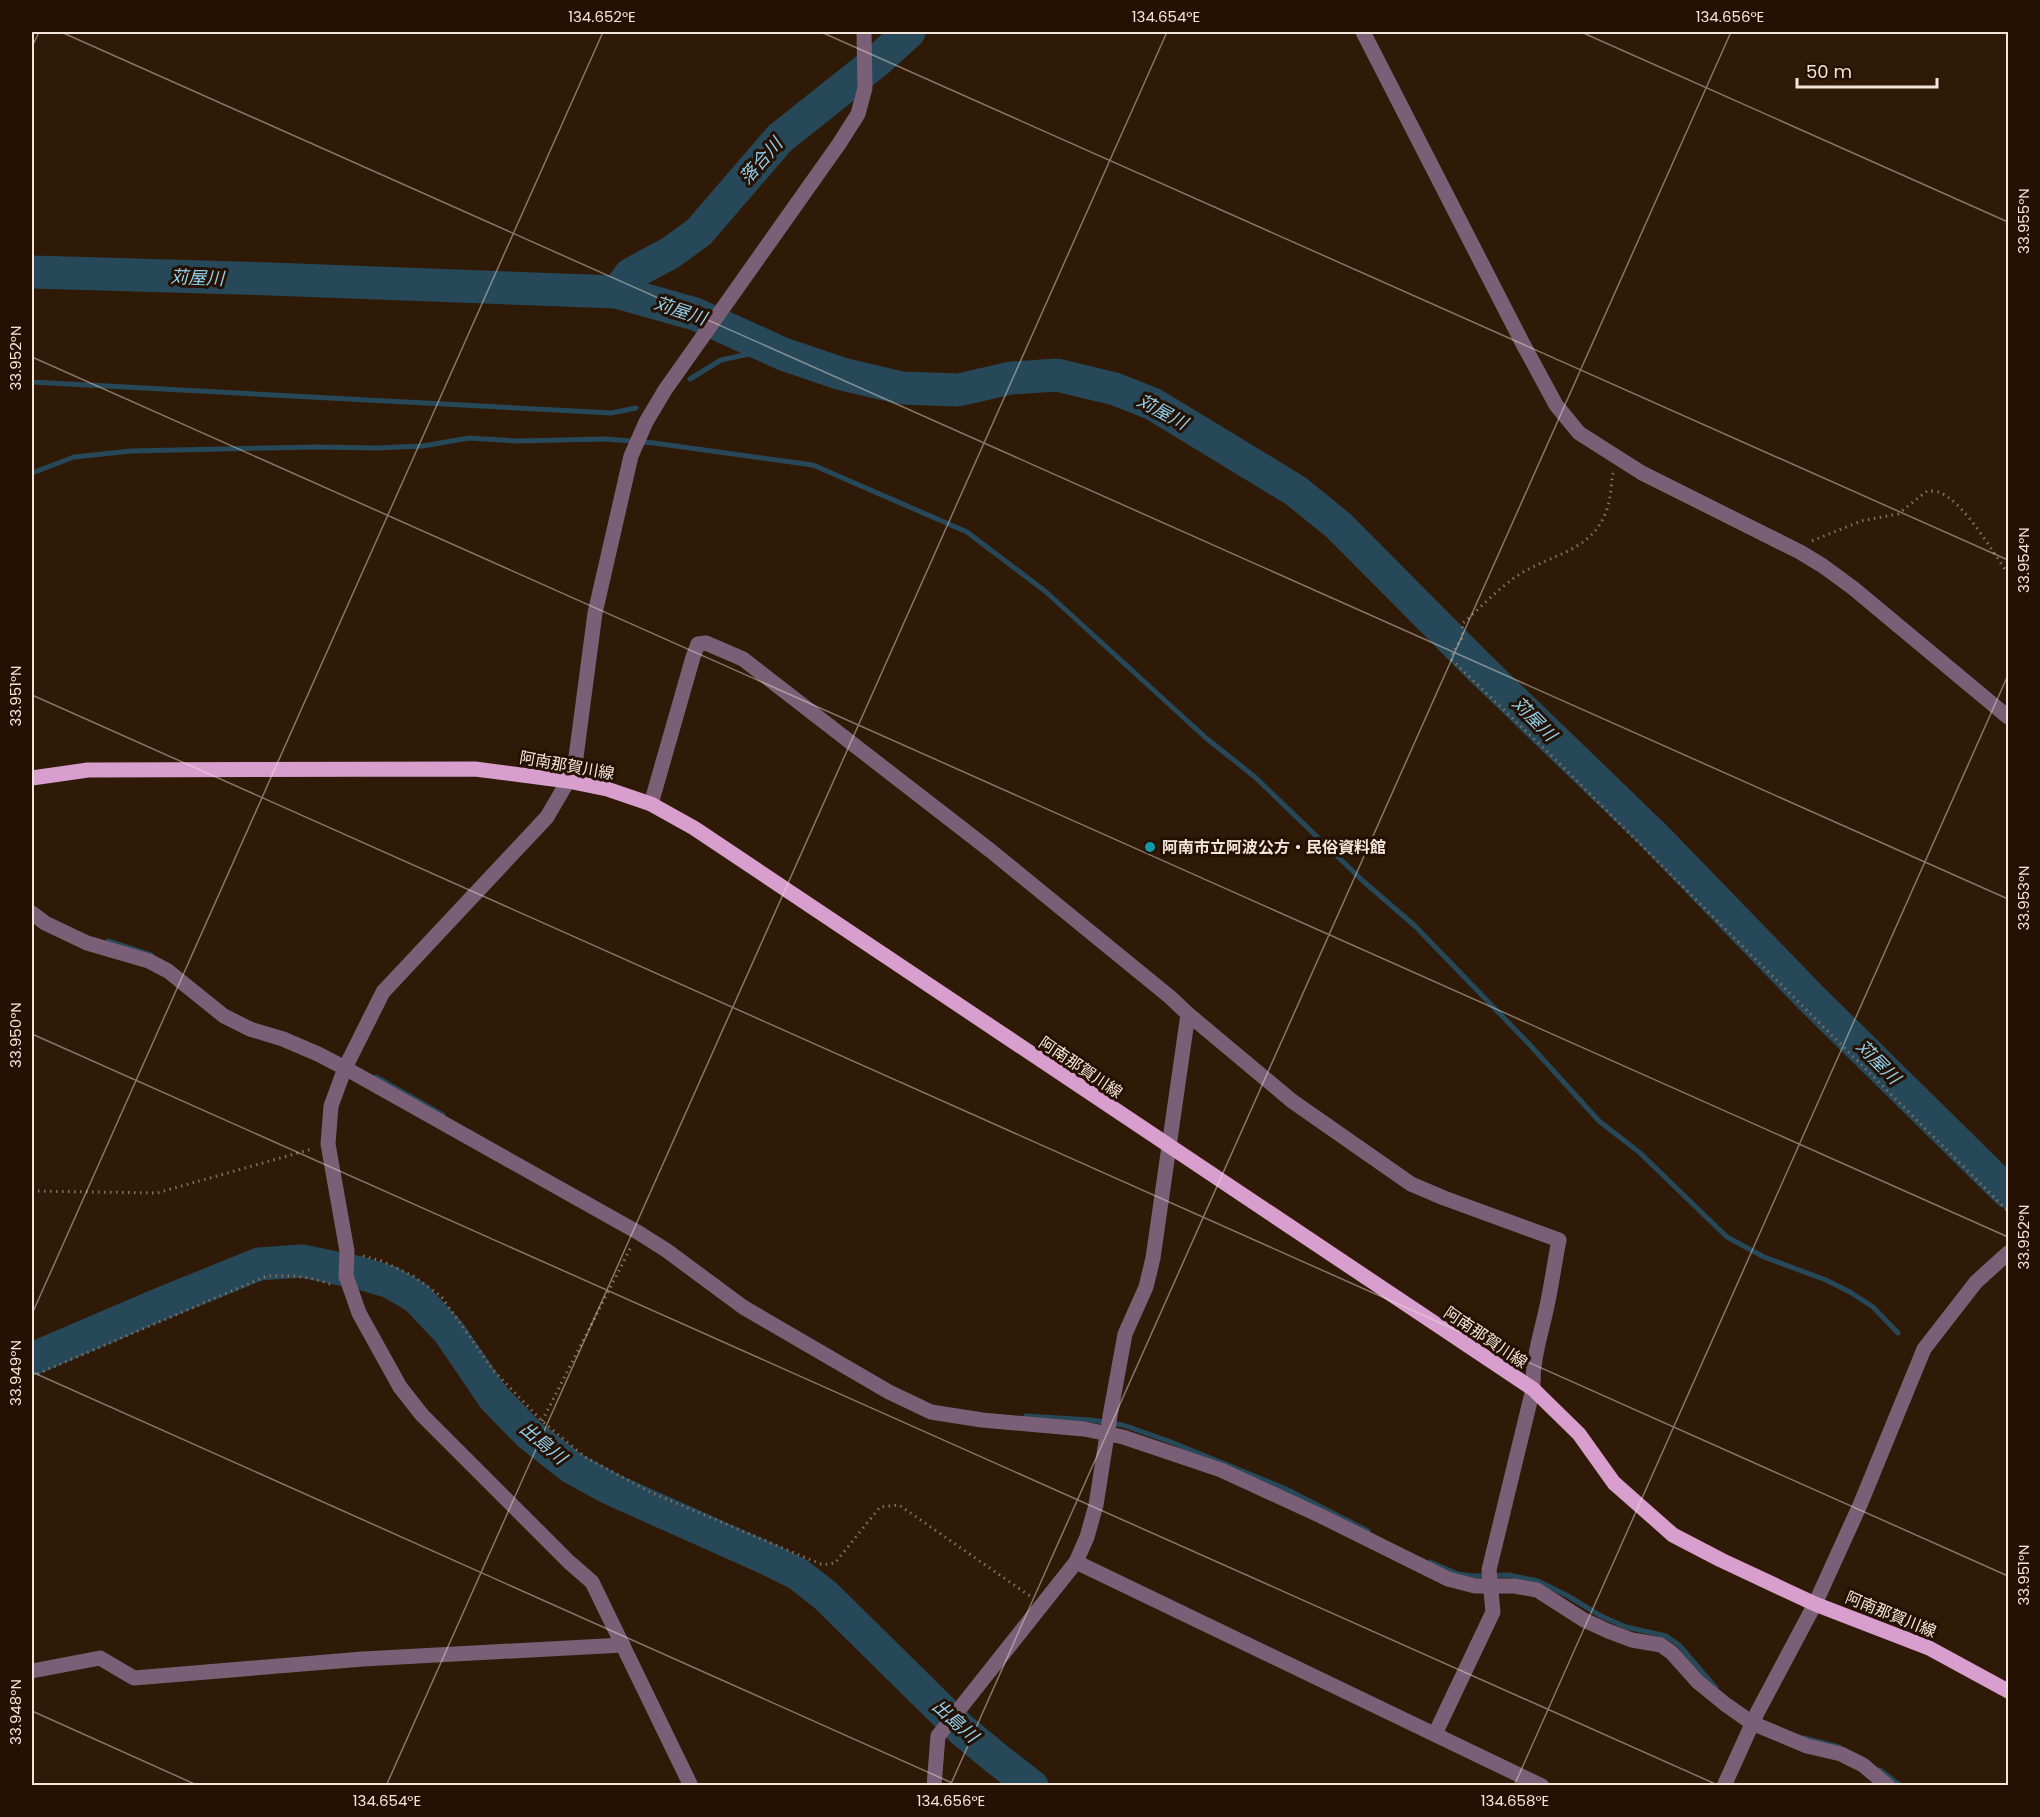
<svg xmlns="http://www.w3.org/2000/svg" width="2040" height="1817" viewBox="0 0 2040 1817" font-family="Poppins,'Noto Sans JP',sans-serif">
  <rect width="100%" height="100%" fill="#2f1a08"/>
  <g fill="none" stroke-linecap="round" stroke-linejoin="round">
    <g stroke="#264858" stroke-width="5">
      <polyline points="690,379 721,360 749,354 783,354"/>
      <polyline points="32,382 611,413 636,408"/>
      <polyline points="32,473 74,457 131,451 316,447 377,448 423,446 469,438 516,441 606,439 654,443 813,465 967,532 1045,591 1206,738 1255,777 1363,881 1415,926 1530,1045 1599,1121 1639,1152 1727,1237 1764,1257 1826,1280 1850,1292 1873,1307 1898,1333"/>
      <polyline points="108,941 151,955"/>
      <polyline points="376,1077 443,1115"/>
      <polyline points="1026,1416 1091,1420 1123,1425 1171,1442 1286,1489 1368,1531"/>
      <polyline points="1430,1562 1458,1574 1472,1576 1508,1575 1538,1581 1568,1596 1601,1616 1626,1627 1666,1636 1679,1645 1716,1688"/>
      <polyline points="1804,1738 1839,1747"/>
      <polyline points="1880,1770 1901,1786"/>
    </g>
    <g stroke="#264858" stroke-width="33">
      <polyline points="32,272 271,279 617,292 695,314 783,354 842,374 902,388 958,390 1011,378 1057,375 1115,389 1153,404 1296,491 1339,526 1479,667 1653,835 1810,997 2008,1192"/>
      <polyline points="617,292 631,274 670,253 699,232 780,138 877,61 909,32"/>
      <polyline points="32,1359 158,1305 259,1264 302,1261 360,1273 390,1282 416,1297 449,1332 494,1398 529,1434 571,1467 609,1488 770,1560 798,1574 826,1596 962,1730 997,1759 1032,1786"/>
    </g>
    <g stroke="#827061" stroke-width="3" stroke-dasharray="1.5 4.5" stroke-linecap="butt">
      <path d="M1613,473C1611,484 1611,498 1607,509C1592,554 1547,554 1514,578C1496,591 1479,609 1462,624L1463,637L1453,651L1452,660L1556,760L2008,1211"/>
      <path d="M1812,541L1861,521L1898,514L1927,491C1931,491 1937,491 1941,493C1965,504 1993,552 2008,574"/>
      <polyline points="32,1191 157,1193 312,1149"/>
      <polyline points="363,1256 382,1261 413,1276 441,1296 493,1370 542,1421 585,1457 650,1492 823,1565 835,1563 880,1507 899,1505 1030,1596"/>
      <path d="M32,1376L267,1276C289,1275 311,1276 332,1285"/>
      <polyline points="542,1421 631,1247"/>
    </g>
    <g stroke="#7b5f76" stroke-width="15">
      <polyline points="1363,32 1523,344 1556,405 1579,433 1642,473 1800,552 1823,566 1853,588 2008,717"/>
      <path d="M651,804L693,657L698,644L706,643L743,659L991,851L1170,997L1188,1014L1292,1101L1411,1184L1444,1198L1559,1240C1554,1265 1551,1290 1545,1315C1539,1340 1532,1364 1533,1389L1489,1570L1493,1612L1435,1734"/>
      <polyline points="32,913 45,923 87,943 149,961 168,971 224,1016 250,1029 283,1039 318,1054 345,1068 639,1233 666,1250 743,1307 889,1392 931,1412 982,1420 1084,1429 1123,1437 1221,1470 1321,1516 1448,1579 1475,1586 1514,1586 1537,1590 1584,1620 1608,1631 1632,1640 1661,1645 1672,1653 1698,1682 1725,1704 1752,1723 1807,1746 1841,1754 1863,1765 1888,1786"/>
      <polyline points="1076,1562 1542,1786"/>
      <polyline points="32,1671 100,1658 134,1678 363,1659 623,1645"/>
      <polyline points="691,1786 592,1582 569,1562 422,1415 400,1387 359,1313 346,1276 347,1251 328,1144 331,1106 345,1068 383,992 547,817 568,781 576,757 595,613 631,456 646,422 665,390 839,144 858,114 865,88 864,32"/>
      <polyline points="934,1786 938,1736 1076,1562 1087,1537 1096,1505 1110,1416 1125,1334 1146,1287 1153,1258 1188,1014"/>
      <polyline points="1724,1786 1757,1713 1815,1604 1860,1505 1924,1349 1976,1282 2008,1253"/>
    </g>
    <polyline stroke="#d89fce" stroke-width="15" points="32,778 88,770 475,769 568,781 607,789 651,804 694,828 1533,1389 1579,1434 1614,1483 1673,1535 1721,1560 1815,1604 1929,1648 2008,1691"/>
  </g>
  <path fill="none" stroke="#f4e5db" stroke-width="1.5" stroke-opacity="0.45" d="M61,32L2008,899M821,32L2008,560M1581,32L2008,222M32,47L39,32M32,357L2008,1237M32,695L2008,1576M32,1034L1720,1786M32,1314L603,32M32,1372L959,1786M32,1711L199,1786M386,1786L1167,32M950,1786L1731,32M1514,1786L2008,675"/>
  <circle fill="#0f9aa8" stroke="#251102" stroke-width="2" cx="1150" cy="847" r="6"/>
  <g text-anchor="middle" stroke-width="6" stroke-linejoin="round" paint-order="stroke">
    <g font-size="16" fill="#f4e5db" stroke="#251102">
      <text transform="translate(567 765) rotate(10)" y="6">阿南那賀川線</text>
      <text transform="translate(1081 1067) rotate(34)" y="6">阿南那賀川線</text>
      <text transform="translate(1486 1337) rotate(34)" y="6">阿南那賀川線</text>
      <text transform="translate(1891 1614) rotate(22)" y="6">阿南那賀川線</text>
    </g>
    <g font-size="16" font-weight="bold" fill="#f4e5db" stroke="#251102" text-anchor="start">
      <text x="1162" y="853">阿南市立阿波公方・民俗資料館</text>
    </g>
    <g font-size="18" font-style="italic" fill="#91d0ef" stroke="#251102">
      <text transform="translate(761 161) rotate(-49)" y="6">落合川</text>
      <text transform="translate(197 278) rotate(2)" y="6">苅屋川</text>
      <text transform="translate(680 311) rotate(18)" y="6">苅屋川</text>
      <text transform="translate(1162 412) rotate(28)" y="6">苅屋川</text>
      <text transform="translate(1534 719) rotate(45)" y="6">苅屋川</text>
      <text transform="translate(1878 1062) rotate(45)" y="6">苅屋川</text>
      <text transform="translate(543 1443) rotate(40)" y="6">出島川</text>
      <text transform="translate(955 1721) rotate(42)" y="6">出島川</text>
    </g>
  </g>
  <rect width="2040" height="1817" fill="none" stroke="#251102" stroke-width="66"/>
  <path d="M1797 78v9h140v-9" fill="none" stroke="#f4e5db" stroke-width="3"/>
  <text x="1806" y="78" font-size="18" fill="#f4e5db" stroke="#251102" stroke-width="4.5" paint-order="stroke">50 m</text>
  <rect x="33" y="33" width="1974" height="1751" fill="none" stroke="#f4e5db" stroke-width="2"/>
  <g font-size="15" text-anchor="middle" fill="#f4e5db">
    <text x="602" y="22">134.652°E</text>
    <text x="1166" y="22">134.654°E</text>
    <text x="1730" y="22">134.656°E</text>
    <text transform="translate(2024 221) rotate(-90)" y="5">33.955°N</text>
    <text transform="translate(16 358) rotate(-90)" y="5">33.952°N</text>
    <text transform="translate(2024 560) rotate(-90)" y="5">33.954°N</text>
    <text transform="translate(16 696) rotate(-90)" y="5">33.951°N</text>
    <text transform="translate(2024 898) rotate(-90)" y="5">33.953°N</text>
    <text transform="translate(16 1035) rotate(-90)" y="5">33.950°N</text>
    <text transform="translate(2024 1237) rotate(-90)" y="5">33.952°N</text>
    <text transform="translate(16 1373) rotate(-90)" y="5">33.949°N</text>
    <text transform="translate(2024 1575) rotate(-90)" y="5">33.951°N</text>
    <text transform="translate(16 1712) rotate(-90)" y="5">33.948°N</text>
    <text x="387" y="1806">134.654°E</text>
    <text x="951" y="1806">134.656°E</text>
    <text x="1515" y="1806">134.658°E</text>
  </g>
</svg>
